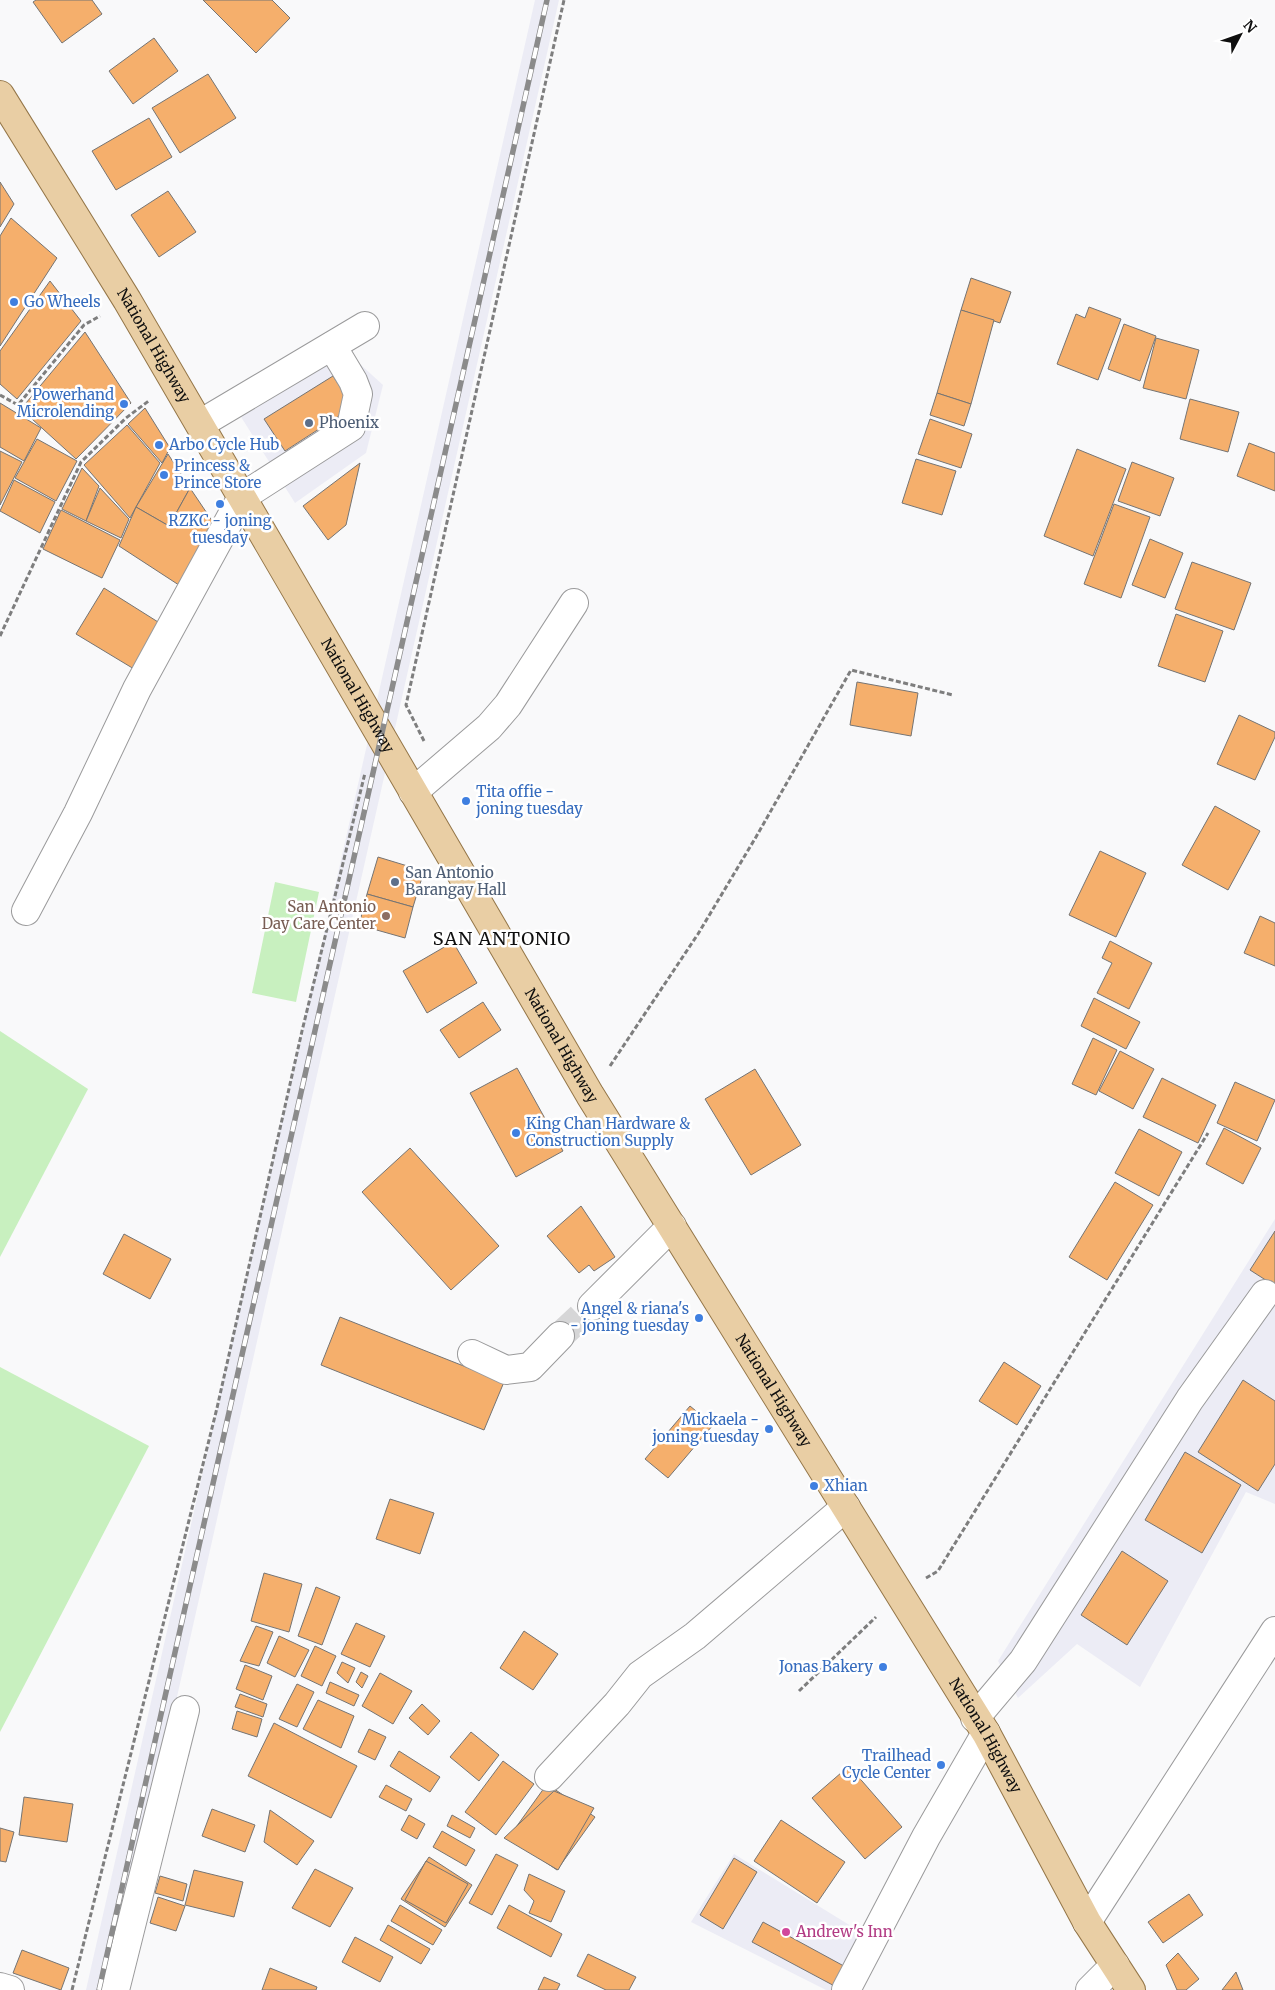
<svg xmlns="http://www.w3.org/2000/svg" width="1275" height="1990" viewBox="0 0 1275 1990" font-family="Merriweather,serif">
  <rect width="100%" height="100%" fill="#f9f9fa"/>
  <g fill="#ececf5">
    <polygon points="535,0 559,0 111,1990 86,1990"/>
    <polygon points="327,334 383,385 366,453 295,503 226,393"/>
    <polygon points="1275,1219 1275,1504 1246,1492 1140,1687 1077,1644 1018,1698 998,1661"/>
    <polygon points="734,1854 877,1942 848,1990 826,1990 691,1922"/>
  </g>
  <g fill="#c8f0bf">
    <polygon points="275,882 319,892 296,1002 252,993"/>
    <polygon points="0,1031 88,1089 0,1257"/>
    <polygon points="0,1367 149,1446 0,1732"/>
  </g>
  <g fill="#f5af6c" stroke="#757473">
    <polygon points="36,0 92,0 102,14 62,43 33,2"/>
    <polygon points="203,0 272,0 290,18 256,53"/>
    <polygon points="154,38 178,71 133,104 109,71"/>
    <polygon points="208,74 236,118 180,153 152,108"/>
    <polygon points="149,118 172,157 116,190 92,151"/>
    <polygon points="0,182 14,204 0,227"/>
    <polygon points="168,191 196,232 159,257 131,215"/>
    <polygon points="11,218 57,258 0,346 0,236"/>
    <polygon points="971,278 1011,292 1000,323 961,310"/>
    <polygon points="50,281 81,321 17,399 0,384 0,351"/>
    <polygon points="1089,307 1121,319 1098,380 1057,364 1076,314 1085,318"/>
    <polygon points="961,310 994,320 971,404 937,393"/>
    <polygon points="1124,324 1156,336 1140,381 1108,369"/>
    <polygon points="85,332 131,403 76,459 21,409"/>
    <polygon points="1156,338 1199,350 1186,399 1143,388"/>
    <polygon points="333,376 353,407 285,451 264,419"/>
    <polygon points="937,393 971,404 964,426 930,415"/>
    <polygon points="1190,399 1239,412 1228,452 1180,439"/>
    <polygon points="0,403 41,428 24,461 0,447"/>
    <polygon points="145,408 170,448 162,463 128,424"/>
    <polygon points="930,419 972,434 961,468 918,454"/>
    <polygon points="127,425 160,463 130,518 84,465"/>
    <polygon points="37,439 77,461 56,501 15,478"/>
    <polygon points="1249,443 1275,453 1275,491 1237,476"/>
    <polygon points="1077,449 1126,469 1093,556 1044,536"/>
    <polygon points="0,451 22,462 0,505"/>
    <polygon points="168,454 190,488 169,526 136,507"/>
    <polygon points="916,459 956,471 942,515 902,503"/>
    <polygon points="1132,462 1174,478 1160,516 1118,501"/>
    <polygon points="360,463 346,525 328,540 303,506"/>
    <polygon points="82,468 99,486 86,521 62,509"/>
    <polygon points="14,480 55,502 40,533 0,511"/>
    <polygon points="100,488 129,519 121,538 86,521"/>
    <polygon points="190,488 221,534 185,589 119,546 136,507 169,526"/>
    <polygon points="1114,504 1150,517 1121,598 1084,584"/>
    <polygon points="61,510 120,540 102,578 43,549"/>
    <polygon points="1150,539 1183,553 1165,598 1132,585"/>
    <polygon points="1192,562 1251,583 1234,630 1175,609"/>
    <polygon points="104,588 166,627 139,672 76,634"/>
    <polygon points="1176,614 1223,631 1205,682 1158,666"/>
    <polygon points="857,682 918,693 911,736 850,725"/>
    <polygon points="1239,715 1275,732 1275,737 1255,780 1217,764"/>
    <polygon points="1215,806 1260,831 1228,890 1182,865"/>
    <polygon points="1100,851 1146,873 1116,937 1069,915"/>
    <polygon points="378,857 424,871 413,907 367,894"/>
    <polygon points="367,894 413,907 405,938 359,925"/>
    <polygon points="1260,916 1275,923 1275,966 1244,953"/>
    <polygon points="1110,941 1152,963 1129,1009 1097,993 1112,963 1102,958"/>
    <polygon points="453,942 477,983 427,1013 403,971"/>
    <polygon points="1094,998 1140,1022 1126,1049 1081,1026"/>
    <polygon points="483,1002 501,1030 459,1058 440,1030"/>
    <polygon points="1093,1038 1117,1050 1096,1095 1072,1084"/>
    <polygon points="1120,1051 1154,1069 1133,1109 1099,1091"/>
    <polygon points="517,1068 563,1151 516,1177 470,1093"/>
    <polygon points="755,1069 801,1145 751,1175 705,1099"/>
    <polygon points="1162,1078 1216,1105 1198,1143 1143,1117"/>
    <polygon points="1235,1082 1275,1100 1257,1141 1217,1123"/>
    <polygon points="1224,1128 1261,1148 1243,1184 1206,1164"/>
    <polygon points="1139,1129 1182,1152 1159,1196 1115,1173"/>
    <polygon points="410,1148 499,1246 451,1290 362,1192"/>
    <polygon points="1115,1182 1153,1205 1107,1280 1069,1257"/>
    <polygon points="581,1206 615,1257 594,1271 589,1265 579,1273 547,1236"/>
    <polygon points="1275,1231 1275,1286 1250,1270"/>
    <polygon points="124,1234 171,1259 150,1299 103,1274"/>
    <polygon points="340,1317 504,1382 484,1430 321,1365"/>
    <polygon points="1004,1362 1041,1386 1017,1425 979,1401"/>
    <polygon points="1243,1380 1275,1401 1275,1464 1258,1491 1198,1452"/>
    <polygon points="690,1406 713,1425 668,1478 645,1459"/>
    <polygon points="1185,1452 1241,1485 1202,1553 1145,1520"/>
    <polygon points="390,1499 434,1513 420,1554 376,1539"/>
    <polygon points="1122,1551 1168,1581 1127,1645 1081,1615"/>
    <polygon points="264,1573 302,1584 289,1632 251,1621"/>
    <polygon points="316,1587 340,1597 322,1645 298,1636"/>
    <polygon points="356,1623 385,1636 370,1667 341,1654"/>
    <polygon points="256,1626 273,1632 259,1666 240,1661"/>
    <polygon points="524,1631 558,1654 533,1690 500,1668"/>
    <polygon points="279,1636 309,1650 295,1677 267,1663"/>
    <polygon points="315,1646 336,1656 322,1686 301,1676"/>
    <polygon points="342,1662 355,1668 348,1683 337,1673"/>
    <polygon points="245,1665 272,1676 263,1700 236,1689"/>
    <polygon points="361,1672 368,1676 362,1688 356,1682"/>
    <polygon points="380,1673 412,1691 393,1724 362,1706"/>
    <polygon points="330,1682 359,1695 354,1706 326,1693"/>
    <polygon points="297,1684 314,1692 297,1727 279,1719"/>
    <polygon points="240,1694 267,1704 263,1717 235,1707"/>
    <polygon points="318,1700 354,1716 341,1748 303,1729"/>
    <polygon points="422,1704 440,1721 428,1735 409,1718"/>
    <polygon points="237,1711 262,1719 257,1737 232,1729"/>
    <polygon points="274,1723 357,1766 331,1818 248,1776"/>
    <polygon points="369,1729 386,1737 375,1760 358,1752"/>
    <polygon points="471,1732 499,1755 479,1781 450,1757"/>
    <polygon points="399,1751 440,1777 430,1792 390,1766"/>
    <polygon points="503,1761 534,1784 496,1835 465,1812"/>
    <polygon points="849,1766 902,1827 865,1859 812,1798"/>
    <polygon points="547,1784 595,1817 557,1870 509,1837"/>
    <polygon points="386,1785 412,1799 406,1811 379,1797"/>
    <polygon points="554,1791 594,1808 558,1870 504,1838"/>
    <polygon points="24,1797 73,1804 67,1842 19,1835"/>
    <polygon points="212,1809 255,1825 245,1852 202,1836"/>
    <polygon points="270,1810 314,1841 297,1865 264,1842"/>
    <polygon points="409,1815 425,1824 417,1839 401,1830"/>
    <polygon points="452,1815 475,1828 470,1838 447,1826"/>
    <polygon points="781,1820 845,1862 817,1903 754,1861"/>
    <polygon points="0,1828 14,1832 6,1862 0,1861"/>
    <polygon points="442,1831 475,1850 466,1866 433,1847"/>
    <polygon points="496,1854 518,1865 492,1915 469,1903"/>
    <polygon points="429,1857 472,1885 445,1927 401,1899"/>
    <polygon points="734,1858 757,1872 723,1929 700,1915"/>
    <polygon points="426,1861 468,1884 446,1923 405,1900"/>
    <polygon points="315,1869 353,1888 330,1927 292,1908"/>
    <polygon points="194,1870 243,1882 234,1917 185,1905"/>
    <polygon points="529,1874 565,1891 551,1922 529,1913 534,1901 524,1890"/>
    <polygon points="160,1876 187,1884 183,1901 155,1893"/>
    <polygon points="1189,1894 1203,1915 1163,1943 1148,1922"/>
    <polygon points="158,1897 185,1906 176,1931 150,1923"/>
    <polygon points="400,1905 442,1930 433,1945 391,1921"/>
    <polygon points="509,1905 562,1934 551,1957 497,1928"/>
    <polygon points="763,1922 853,1971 842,1990 752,1942"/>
    <polygon points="388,1925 430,1949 421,1964 380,1940"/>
    <polygon points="355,1937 393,1957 380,1982 342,1962"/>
    <polygon points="22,1950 69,1968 61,1990 13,1973"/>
    <polygon points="1178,1953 1199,1979 1186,1990 1177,1990 1166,1965"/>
    <polygon points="588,1954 636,1977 629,1990 606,1990 577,1976"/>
    <polygon points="270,1968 317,1987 316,1990 262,1990"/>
    <polygon points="1236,1972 1243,1990 1222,1990"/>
    <polygon points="544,1977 560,1984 557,1990 538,1990"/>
  </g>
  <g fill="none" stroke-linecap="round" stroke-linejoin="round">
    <polyline stroke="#d6d6d7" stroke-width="28" stroke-dasharray="28 14" stroke-linecap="butt" points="560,1336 592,1306"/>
    <g stroke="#9a9a9b" stroke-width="30">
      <g id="minor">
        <polyline points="200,424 365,326"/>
        <polyline points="413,792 489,727 508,705 574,603"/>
        <polyline points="26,911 78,813 137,689 242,497 351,427 358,394 353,381 332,346"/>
        <polyline points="592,1306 672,1226"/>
        <polyline points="472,1354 506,1370 530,1367 560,1336"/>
        <polyline points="975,1718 1023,1661 1190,1399 1265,1294"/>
        <polyline points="549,1777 617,1704 640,1675 695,1636 846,1507"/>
        <polyline points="1087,1922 1275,1631"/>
        <polyline points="0,1987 10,1990"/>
        <polyline points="115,1990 185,1710"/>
        <polyline points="846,1990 926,1837 986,1733"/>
        <polyline points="1090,1990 1115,1965"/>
      </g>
    </g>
    <g stroke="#947648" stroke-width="30">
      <g id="major">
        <path id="s1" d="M0,95L127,300L590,1095L986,1733L1087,1922L1131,1990"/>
      </g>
    </g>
    <g stroke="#7e7e7e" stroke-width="3" stroke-dasharray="5 2.5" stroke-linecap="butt">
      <polyline points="0,395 18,405 84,325 100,316"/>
      <polyline points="0,636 81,462 126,418 150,400"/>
      <polyline points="424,741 406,705 564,0"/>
      <polyline points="610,1066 698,934 756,837 851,670 953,695"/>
      <polyline points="926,1578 938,1571 1208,1133"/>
      <polyline points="799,1691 876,1617"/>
      <polyline points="72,1990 217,1408 302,1031 365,773"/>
    </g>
    <use href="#minor" stroke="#fff" stroke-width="28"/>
    <use href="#major" stroke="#e9cea4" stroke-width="28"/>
    <g stroke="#8b8b8b" stroke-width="5.5">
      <polyline id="rail" points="99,1990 547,0"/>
    </g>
    <use href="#rail" stroke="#fff" stroke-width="4" stroke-dasharray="11" stroke-linecap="butt"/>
  </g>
  <g fill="#3f7fe0" stroke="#fff" stroke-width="2">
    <circle cx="14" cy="302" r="5"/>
    <circle cx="124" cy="404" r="5"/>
    <circle cx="159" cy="445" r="5"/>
    <circle cx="164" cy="475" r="5"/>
    <circle cx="220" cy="504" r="5"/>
    <circle cx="466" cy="801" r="5"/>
    <circle cx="516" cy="1133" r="5"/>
    <circle cx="699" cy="1318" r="5"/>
    <circle cx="769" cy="1429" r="5"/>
    <circle cx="814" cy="1486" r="5"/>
    <circle cx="883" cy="1667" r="5"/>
    <circle cx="941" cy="1765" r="5"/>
  </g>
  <g fill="#5c6f8a" stroke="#fff" stroke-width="2">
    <circle cx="309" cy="423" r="5"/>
    <circle cx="395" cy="882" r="5"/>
  </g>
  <circle fill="#8d6e63" stroke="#fff" stroke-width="2" cx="386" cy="916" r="5"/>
  <circle fill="#d1479c" stroke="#fff" stroke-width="2" cx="786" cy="1932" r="5"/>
  <g text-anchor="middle" stroke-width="5" stroke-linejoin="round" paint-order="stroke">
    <g font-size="15" fill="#366cbe" stroke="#fff" text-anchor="start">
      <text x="24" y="307">Go Wheels</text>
      <text x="114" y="400" text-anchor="end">Powerhand<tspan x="114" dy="17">Microlending</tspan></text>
      <text x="169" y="450">Arbo Cycle Hub</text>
      <text x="174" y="471">Princess &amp;<tspan x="174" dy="17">Prince Store</tspan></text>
      <text x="220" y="526" text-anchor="middle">RZKC - joning<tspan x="220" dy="17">tuesday</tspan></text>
      <text x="476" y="797">Tita offie -<tspan x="476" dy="17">joning tuesday</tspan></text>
      <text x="526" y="1129">King Chan Hardware &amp;<tspan x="526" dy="17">Construction Supply</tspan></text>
      <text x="689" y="1314" text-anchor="end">Angel &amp; riana's<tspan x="689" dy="17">- joning tuesday</tspan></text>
      <text x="759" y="1425" text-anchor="end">Mickaela -<tspan x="759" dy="17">joning tuesday</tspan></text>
      <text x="824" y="1491">Xhian</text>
      <text x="873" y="1672" text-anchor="end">Jonas Bakery</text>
      <text x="931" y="1761" text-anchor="end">Trailhead<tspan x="931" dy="17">Cycle Center</tspan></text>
    </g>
    <g font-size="15" fill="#0f0f0f" stroke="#fff">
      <text dy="5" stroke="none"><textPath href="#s1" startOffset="294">National Highway</textPath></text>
      <text dy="5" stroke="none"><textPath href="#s1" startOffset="699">National Highway</textPath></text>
      <text dy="5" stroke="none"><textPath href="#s1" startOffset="1104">National Highway</textPath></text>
      <text dy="5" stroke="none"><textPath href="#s1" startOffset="1509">National Highway</textPath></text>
      <text dy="5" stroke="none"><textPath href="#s1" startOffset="1914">National Highway</textPath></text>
    </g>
    <g font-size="15" fill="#4e5e75" stroke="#fff" text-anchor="start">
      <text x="319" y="428">Phoenix</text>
      <text x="405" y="878">San Antonio<tspan x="405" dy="17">Barangay Hall</tspan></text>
    </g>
    <g font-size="15" fill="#785e54" stroke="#fff" text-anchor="end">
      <text x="376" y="912">San Antonio<tspan x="376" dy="17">Day Care Center</tspan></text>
    </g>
    <g font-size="15" fill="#b23c85" stroke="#fff" text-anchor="start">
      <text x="796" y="1937">Andrew's Inn</text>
    </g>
    <g font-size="18" letter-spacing="1" fill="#0f0f0f" stroke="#fff">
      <text x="502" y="945">SAN ANTONIO</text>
    </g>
  </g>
  <g transform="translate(1240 35) rotate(49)" stroke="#ffffff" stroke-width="4" paint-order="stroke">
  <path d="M0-4L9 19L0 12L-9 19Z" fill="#0f0f0f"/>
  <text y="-8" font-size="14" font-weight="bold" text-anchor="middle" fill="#0f0f0f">N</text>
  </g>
</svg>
